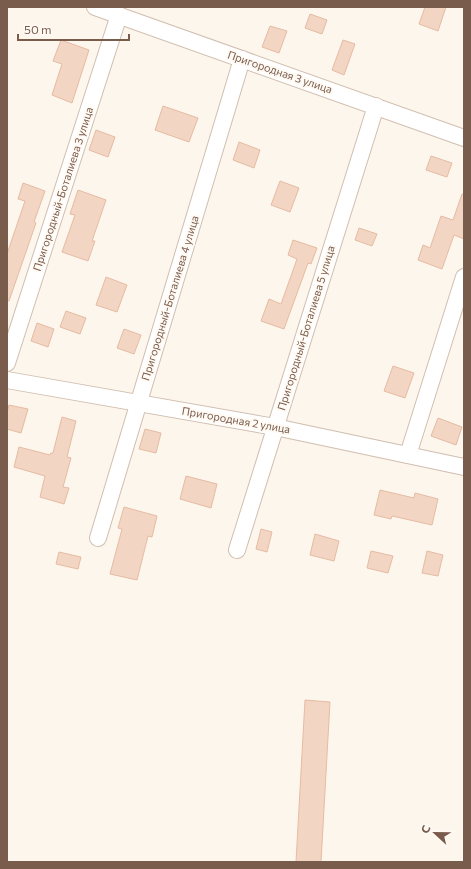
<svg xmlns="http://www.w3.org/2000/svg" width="471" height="869" viewBox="0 0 471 869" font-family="Commissioner,sans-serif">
  <rect width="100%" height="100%" fill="#fdf6ec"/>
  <g fill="#f3d5c3" stroke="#e6bba3">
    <polygon points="425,7 446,7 438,31 419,24"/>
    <polygon points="310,14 327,20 322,34 305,28"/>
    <polygon points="270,26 287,31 279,53 262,47"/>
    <polygon points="61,40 89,50 72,103 52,95 62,64 53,61"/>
    <polygon points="343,40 355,44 344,75 332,70"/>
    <polygon points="163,106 198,118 189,142 155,130"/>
    <polygon points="96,130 115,137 108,157 89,150"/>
    <polygon points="239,142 260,150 254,168 233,160"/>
    <polygon points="431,156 452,163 447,177 426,170"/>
    <polygon points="280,181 299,188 290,212 271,205"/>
    <polygon points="23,183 45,191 34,222 36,223 9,301 7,301 7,254 25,201 18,199"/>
    <polygon points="78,190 106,200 92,241 95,241 88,261 62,252 75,215 70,214"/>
    <polygon points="462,194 464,195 464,239 454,235 442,269 418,260 423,245 430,248 441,216 453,220"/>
    <polygon points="359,228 377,234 372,246 355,240"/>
    <polygon points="293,240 317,248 311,264 308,263 284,329 261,321 269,299 281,304 297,259 288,255"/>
    <polygon points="106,277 127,285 117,312 96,305"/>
    <polygon points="66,311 86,318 80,334 60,327"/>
    <polygon points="37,323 54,329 48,347 31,341"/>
    <polygon points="124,329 141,335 134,354 117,348"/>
    <polygon points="393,366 414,373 405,398 384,391"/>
    <polygon points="9,405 28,409 21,433 7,429 7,413"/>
    <polygon points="62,417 76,421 67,457 71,458 63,487 69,488 64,504 40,497 45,476 14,467 19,447 50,455 51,453 53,453"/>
    <polygon points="438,418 462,427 456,445 431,436"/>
    <polygon points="145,429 161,433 156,453 139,449"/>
    <polygon points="186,476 217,484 211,508 180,499"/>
    <polygon points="380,490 414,498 415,493 438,499 432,525 392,516 391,519 374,515"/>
    <polygon points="124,507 157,516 152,537 148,536 137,580 110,574 122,529 118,528"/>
    <polygon points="261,529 272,532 267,552 256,549"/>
    <polygon points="315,534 339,541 334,561 310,555"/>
    <polygon points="371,551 393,556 388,573 367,568"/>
    <polygon points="427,551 443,555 438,576 422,573"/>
    <polygon points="59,552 81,557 78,569 56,564"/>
    <polygon points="305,700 330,702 321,862 296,862"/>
  </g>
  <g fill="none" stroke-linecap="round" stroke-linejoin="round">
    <g stroke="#d1beb0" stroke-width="18">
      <g id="minor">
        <polyline points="95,7 464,138"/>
        <polyline points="7,363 119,15"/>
        <polyline points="7,380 275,427 464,467"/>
        <polyline points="408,455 464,277"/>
        <polyline points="98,538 242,59"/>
        <polyline points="237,550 376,106"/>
      </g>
    </g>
    <use href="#minor" stroke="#fff" stroke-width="16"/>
  </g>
  <g text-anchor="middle" stroke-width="4" stroke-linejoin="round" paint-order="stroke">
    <g font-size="11" fill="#7a5c4d" stroke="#fffaf3">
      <text transform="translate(280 72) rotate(19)" y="4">Пригородная 3 улица</text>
      <text transform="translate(63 189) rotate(-72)" y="4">Пригородный-Боталиева 3 улица</text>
      <text transform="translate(170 298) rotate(-73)" y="4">Пригородный-Боталиева 4 улица</text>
      <text transform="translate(306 328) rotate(-73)" y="4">Пригородный-Боталиева 5 улица</text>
      <text transform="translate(236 420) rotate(10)" y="4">Пригородная 2 улица</text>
    </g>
  </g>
  <rect width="471" height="869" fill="none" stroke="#7a5c4d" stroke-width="16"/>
  <g transform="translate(435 833) rotate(292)" stroke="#fffaf3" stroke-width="3" paint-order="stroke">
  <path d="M0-3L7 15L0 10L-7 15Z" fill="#7a5c4d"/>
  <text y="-6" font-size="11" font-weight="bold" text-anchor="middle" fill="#7a5c4d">С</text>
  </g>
  <path d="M18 34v6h111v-6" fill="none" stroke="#7a5c4d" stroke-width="2"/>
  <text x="24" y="34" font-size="12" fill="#7a5c4d" stroke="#fffaf3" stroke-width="3" paint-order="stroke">50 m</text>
</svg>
